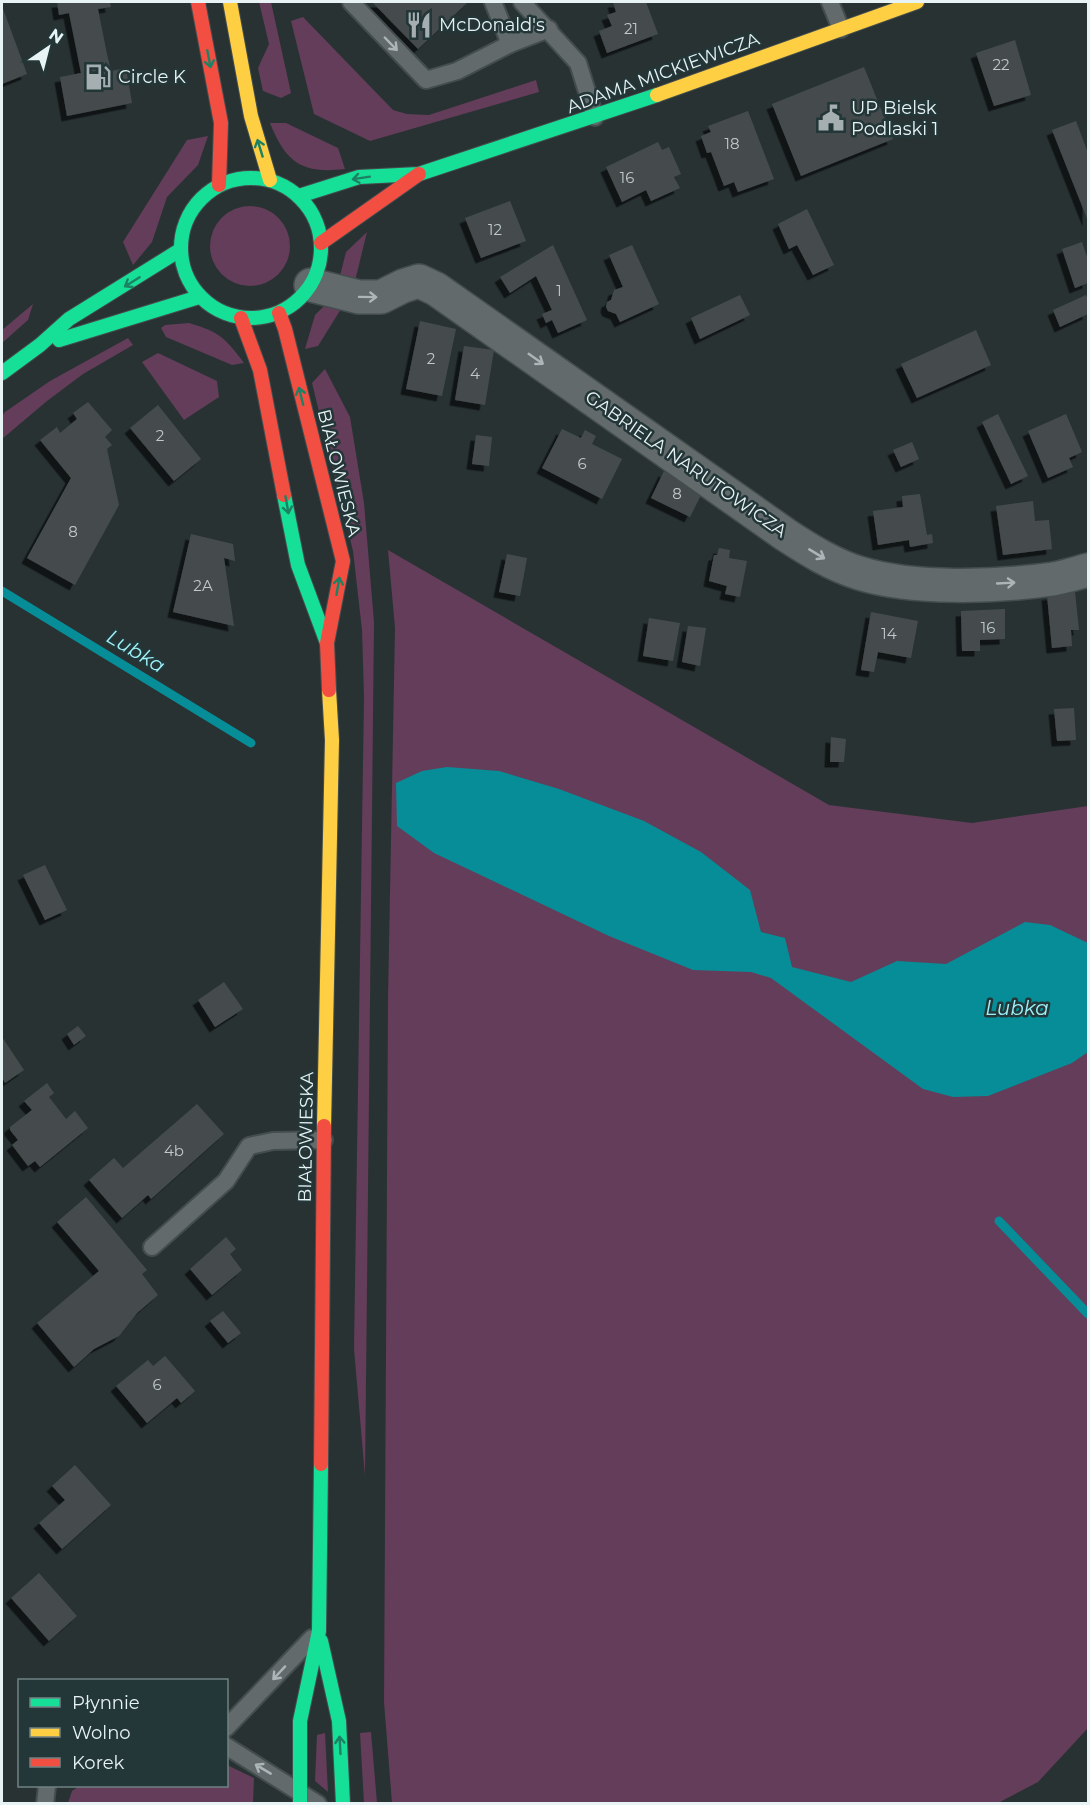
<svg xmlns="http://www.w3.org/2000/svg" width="1090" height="1805" viewBox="0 0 1090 1805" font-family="Montserrat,sans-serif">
  <defs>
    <filter id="shadow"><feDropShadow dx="-5.5" dy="5.5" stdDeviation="0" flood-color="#0009"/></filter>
  </defs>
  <rect width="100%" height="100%" fill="#283233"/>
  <g fill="#633d59">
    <polygon points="259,2 271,2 291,93 281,98 263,91 258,68 269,44"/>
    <polygon points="303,17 393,110 407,114 429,115 536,80 539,92 370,141 314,114 291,21"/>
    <path d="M270,123H286L338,148L345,169C302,174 286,163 270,123Z"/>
    <polygon points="208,136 198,165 167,197 152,242 133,265 123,242 187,140"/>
    <circle cx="250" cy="246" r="40"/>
    <polygon points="367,232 355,281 340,276 346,252"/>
    <polygon points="33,304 28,320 2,343 2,330"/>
    <polygon points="326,304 341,309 318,346 305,349 315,315"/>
    <path d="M189,323C220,332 225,338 244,363L232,365L166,337L161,328L165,325Z"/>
    <polygon points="128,338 133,345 83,374 47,401 2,439 2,416 5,412 50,381"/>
    <polygon points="158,353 217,381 219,397 184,420 142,362"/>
    <polygon points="325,369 350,417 364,503 374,622 365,1476 354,1349 364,697 362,630 353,551 312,383"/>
    <polygon points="388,550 829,805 972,823 1088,806 1088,1728 1038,1782 998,1803 392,1803 384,1702 388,999 395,628"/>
    <polygon points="371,1732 377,1803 364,1803 360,1733"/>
    <polygon points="325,1733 328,1792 315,1781 317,1735"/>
    <polygon points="227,1765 254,1778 253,1803 68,1803 72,1791 79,1786 226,1786"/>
  </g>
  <polygon fill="#078d97" points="447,767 499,771 559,789 644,821 701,852 750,890 761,932 785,938 792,967 851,982 897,961 946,964 1025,922 1050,925 1088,943 1088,1052 1072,1063 988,1096 953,1097 923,1089 771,978 751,972 693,970 609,936 434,853 397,826 396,783 422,771"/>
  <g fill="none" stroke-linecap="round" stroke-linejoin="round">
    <g stroke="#078d97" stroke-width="9">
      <polyline points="2,591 251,743"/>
      <polyline points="999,1221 1088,1314"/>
    </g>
  </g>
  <g fill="#444c4d" filter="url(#shadow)">
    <polygon points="57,2 110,2 111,7 98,9 107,54 111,71 126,68 132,103 67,116 60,77 81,73 69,13 59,15"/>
    <polygon points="372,2 468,2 418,49"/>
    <polygon points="613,2 646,2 658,34 607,53 599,31 612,26 607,15 616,12"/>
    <polygon points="2,6 27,74 2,84"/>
    <polygon points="1015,40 1031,95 994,106 976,53"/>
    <polygon points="864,67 893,139 801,176 772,104"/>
    <polygon points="748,111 774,179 738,192 734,182 724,186 711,152 707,153 701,136 711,132 708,126"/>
    <polygon points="1076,121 1088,153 1088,221 1052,130"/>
    <polygon points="658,142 662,150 669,147 681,174 674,177 680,188 651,201 646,190 622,202 606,167"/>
    <polygon points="510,201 526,241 481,258 465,218"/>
    <polygon points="807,209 834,265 813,275 797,245 789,249 778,224"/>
    <polygon points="1082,242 1088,260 1088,283 1075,288 1062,249"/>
    <polygon points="553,245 587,320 558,333 552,320 546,323 542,314 552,310 536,276 510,293 500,277"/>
    <polygon points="632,245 659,304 620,322 616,314 608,311 606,307 607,302 611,300 614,290 623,287 609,255"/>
    <polygon points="740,295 750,315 700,339 691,318"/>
    <polygon points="1086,295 1088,300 1088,314 1060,327 1053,310"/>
    <polygon points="420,321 456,329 442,396 406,389"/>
    <polygon points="976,330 991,365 917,398 901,364"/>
    <polygon points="464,346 494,350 485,405 455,400"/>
    <polygon points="88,402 112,430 105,437 112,445 107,449 119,505 75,585 27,558 71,478 40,440 57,427 60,433 77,419 73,413"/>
    <polygon points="158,405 201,459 174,481 130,428"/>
    <polygon points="998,414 1028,476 1011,484 982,422"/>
    <polygon points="1066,414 1082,452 1069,458 1073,467 1048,478 1028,431"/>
    <polygon points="562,429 581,438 585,430 596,436 592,444 622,459 602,499 542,468"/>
    <polygon points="476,435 492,437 489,466 472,464"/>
    <polygon points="912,442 919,459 901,467 893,450"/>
    <polygon points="664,471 703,491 690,517 651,498"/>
    <polygon points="920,494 927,535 932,534 933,543 910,547 909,540 878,545 873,511 903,507 902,496"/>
    <polygon points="1033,501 1035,521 1049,520 1052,549 1003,555 996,506"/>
    <polygon points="191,534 233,544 235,561 224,558 234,626 173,612"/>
    <polygon points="719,548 730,550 729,558 747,561 740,597 725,594 727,586 709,581 714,555 717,555"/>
    <polygon points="507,554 527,558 520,596 499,592"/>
    <polygon points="1075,592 1079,630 1071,630 1072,646 1052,648 1047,595"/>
    <polygon points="1005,609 1005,639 980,640 980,651 962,651 961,611"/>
    <polygon points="871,612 918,621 911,658 878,652 874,672 861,670"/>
    <polygon points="649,618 680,623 673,661 643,656"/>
    <polygon points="688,626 706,628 700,666 682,662"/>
    <polygon points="1074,708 1076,740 1057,741 1054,709"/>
    <polygon points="831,737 846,739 844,762 830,762"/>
    <polygon points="45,865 67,910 45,920 23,875"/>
    <polygon points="224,982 243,1009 215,1027 198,1000"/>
    <polygon points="78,1026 86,1036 74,1045 67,1034"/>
    <polygon points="2,1037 24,1070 5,1083 2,1077"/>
    <polygon points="47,1083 54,1093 49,1097 66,1119 75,1111 88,1128 40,1167 35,1161 28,1166 12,1145 18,1140 10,1130 10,1127 32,1110 24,1101"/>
    <polygon points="197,1104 224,1134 151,1199 148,1195 122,1218 89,1180 114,1158 123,1168"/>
    <polygon points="86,1197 147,1270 142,1274 158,1295 137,1313 119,1336 94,1349 74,1367 37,1323 99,1271 57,1222"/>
    <polygon points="226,1237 236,1249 230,1254 242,1270 212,1295 190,1269"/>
    <polygon points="223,1311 241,1333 228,1343 210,1321"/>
    <polygon points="165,1356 195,1391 181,1403 177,1398 147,1423 116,1386 148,1360 153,1366"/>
    <polygon points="75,1465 111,1505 62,1549 39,1523 65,1500 52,1486"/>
    <polygon points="39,1573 77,1616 49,1641 11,1598"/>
  </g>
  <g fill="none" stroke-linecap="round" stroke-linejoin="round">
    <g stroke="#444d4e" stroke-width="20">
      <g id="lane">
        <polyline points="351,2 426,80 457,71 510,44 549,29"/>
        <polyline points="493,2 510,44"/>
        <polyline points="522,2 578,63 595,117"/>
        <polyline points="830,2 841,29"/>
        <polyline points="152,1247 226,1181 249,1146 273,1141 324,1140"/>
        <polyline points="226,1728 312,1638"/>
        <polyline points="226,1746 318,1804"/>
        <polyline points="45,1804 47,1786"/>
      </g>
    </g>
    <g stroke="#444d4e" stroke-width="36">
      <path id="street" d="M311,285L359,297H381L403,286L419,281L436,289L786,535C809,550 833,565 859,573C913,590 997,587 1053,579C1065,577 1077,573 1088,570"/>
    </g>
    <g stroke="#444d4e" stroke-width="16">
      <g id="fast">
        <circle cx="251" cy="248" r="70"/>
        <polyline points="299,196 359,177 419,174 657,95"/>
        <polyline points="59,340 199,297"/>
        <polyline points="2,373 40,345 69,319 180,250"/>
        <polyline points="284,495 298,565 327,643"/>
        <polyline points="321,1641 339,1721 343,1804"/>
        <polyline points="300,1804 300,1721 319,1631 321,1464"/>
      </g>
    </g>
    <g stroke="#444d4e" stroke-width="16">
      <g id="slow">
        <polyline points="230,2 251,116 270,180"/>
        <polyline points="657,95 917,2"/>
        <polyline points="324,1126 332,740 329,690"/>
      </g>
    </g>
    <g stroke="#444d4e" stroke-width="16">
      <g id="jam">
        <polyline points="198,2 221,123 219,185"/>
        <polyline points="321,243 419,174"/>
        <polyline points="279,313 285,329 343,561 327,643 329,690"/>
        <polyline points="241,318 260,370 284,495"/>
        <polyline points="321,1464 324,1126"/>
      </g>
    </g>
    <use href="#lane" stroke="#636a6b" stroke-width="16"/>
    <use href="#street" stroke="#636a6b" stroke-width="33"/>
    <use href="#fast" stroke="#16e098" stroke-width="14"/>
    <use href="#slow" stroke="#ffcf43" stroke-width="14"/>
    <use href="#jam" stroke="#f24e42" stroke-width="14"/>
  </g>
  <defs><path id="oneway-shaft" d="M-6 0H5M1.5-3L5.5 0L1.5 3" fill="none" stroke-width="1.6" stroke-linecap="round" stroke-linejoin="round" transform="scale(1.5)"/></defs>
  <g stroke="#acb5b7">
    <use href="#oneway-shaft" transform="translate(391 44) rotate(46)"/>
    <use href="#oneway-shaft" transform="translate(368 297) rotate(1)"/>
    <use href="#oneway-shaft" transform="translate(536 359) rotate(35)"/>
    <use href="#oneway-shaft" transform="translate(817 554) rotate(31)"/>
    <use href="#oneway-shaft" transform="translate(1006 583) rotate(-3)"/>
    <use href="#oneway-shaft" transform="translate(279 1673) rotate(133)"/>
    <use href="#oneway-shaft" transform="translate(263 1769) rotate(-149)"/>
  </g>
  <g stroke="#1d8263">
    <use href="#oneway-shaft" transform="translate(209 59) rotate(79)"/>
    <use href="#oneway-shaft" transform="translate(260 148) rotate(-107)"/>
    <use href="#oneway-shaft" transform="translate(361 178) rotate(171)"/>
    <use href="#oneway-shaft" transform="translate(132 282) rotate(148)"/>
    <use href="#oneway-shaft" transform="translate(301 396) rotate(-104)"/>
    <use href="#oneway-shaft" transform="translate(287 505) rotate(80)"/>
    <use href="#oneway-shaft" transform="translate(338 586) rotate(-80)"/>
    <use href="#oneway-shaft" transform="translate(340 1745) rotate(-93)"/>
  </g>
  <defs>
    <g id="restaurant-bare" transform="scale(2.07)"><path d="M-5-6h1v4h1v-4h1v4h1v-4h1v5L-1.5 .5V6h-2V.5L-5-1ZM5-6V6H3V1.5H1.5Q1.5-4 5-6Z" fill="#a5afb1" stroke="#233638" stroke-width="2.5" paint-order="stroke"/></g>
    <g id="fuel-bare" transform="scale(2.07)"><path d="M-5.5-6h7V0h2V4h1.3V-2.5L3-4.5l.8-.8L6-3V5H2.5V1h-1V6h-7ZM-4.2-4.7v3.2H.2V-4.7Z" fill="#a5afb1" stroke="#233638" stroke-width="2.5" paint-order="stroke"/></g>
    <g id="civic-bare" transform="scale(2.07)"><path d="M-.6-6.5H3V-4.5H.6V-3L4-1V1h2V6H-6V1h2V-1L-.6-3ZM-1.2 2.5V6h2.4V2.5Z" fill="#a5afb1" stroke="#233638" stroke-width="2.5" paint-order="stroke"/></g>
  </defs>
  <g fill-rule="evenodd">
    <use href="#restaurant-bare" x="419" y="25"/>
    <use href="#fuel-bare" x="98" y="77"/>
    <use href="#civic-bare" x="831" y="118"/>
  </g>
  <g text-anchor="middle" stroke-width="5" stroke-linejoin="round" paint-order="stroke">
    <g font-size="15" fill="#bfc9cb">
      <text x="631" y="34">21</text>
      <text x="1001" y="70">22</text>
      <text x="732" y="149">18</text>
      <text x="627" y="183">16</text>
      <text x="495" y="235">12</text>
      <text x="559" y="296">1</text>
      <text x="431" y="364">2</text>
      <text x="475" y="379">4</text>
      <text x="160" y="441">2</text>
      <text x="582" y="469">6</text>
      <text x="677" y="499">8</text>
      <text x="73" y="537">8</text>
      <text x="203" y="591">2A</text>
      <text x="988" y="633">16</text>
      <text x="889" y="639">14</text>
      <text x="174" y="1156">4b</text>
      <text x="157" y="1390">6</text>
    </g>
    <g font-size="18" fill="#e8f3f5" stroke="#233638" text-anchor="start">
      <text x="439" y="31">McDonald's</text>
      <text x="118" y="83">Circle K</text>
      <text x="851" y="114">UP Bielsk<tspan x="851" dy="21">Podlaski 1</tspan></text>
    </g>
    <g font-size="18" fill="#e8f3f5" stroke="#233638">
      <text transform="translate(663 73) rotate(-20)" y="6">ADAMA MICKIEWICZA</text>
      <text transform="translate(686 464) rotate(35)" y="6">GABRIELA NARUTOWICZA</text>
      <text transform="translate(339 473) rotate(76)" y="6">BIAŁOWIESKA</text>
      <text transform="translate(306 1137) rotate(-89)" y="6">BIAŁOWIESKA</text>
    </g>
    <g font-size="20" font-style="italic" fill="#9ef1f9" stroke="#233638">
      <text transform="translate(136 651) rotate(31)" y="7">Lubka</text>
      <text x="1017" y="1015">Lubka</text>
    </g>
  </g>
  <rect width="1090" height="1805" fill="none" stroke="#e8f3f5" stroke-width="6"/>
  <rect x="18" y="1679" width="210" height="108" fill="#233638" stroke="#728284" stroke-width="1.5"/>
  <rect x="30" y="1698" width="30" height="9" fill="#16e098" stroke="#728284" stroke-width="1.5"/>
  <text x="72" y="1709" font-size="18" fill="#e8f3f5">Płynnie</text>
  <rect x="30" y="1728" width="30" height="9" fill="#ffcf43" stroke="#728284" stroke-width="1.5"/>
  <text x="72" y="1739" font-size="18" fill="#e8f3f5">Wolno</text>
  <rect x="30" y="1758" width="30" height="9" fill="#f24e42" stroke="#728284" stroke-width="1.5"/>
  <text x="72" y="1769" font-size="18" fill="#e8f3f5">Korek</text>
  <g transform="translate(48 48) rotate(35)" stroke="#233638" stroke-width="4.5" paint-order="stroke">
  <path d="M0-4.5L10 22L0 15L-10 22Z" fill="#e8f3f5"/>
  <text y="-9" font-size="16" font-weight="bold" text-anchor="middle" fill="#e8f3f5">N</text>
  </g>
</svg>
